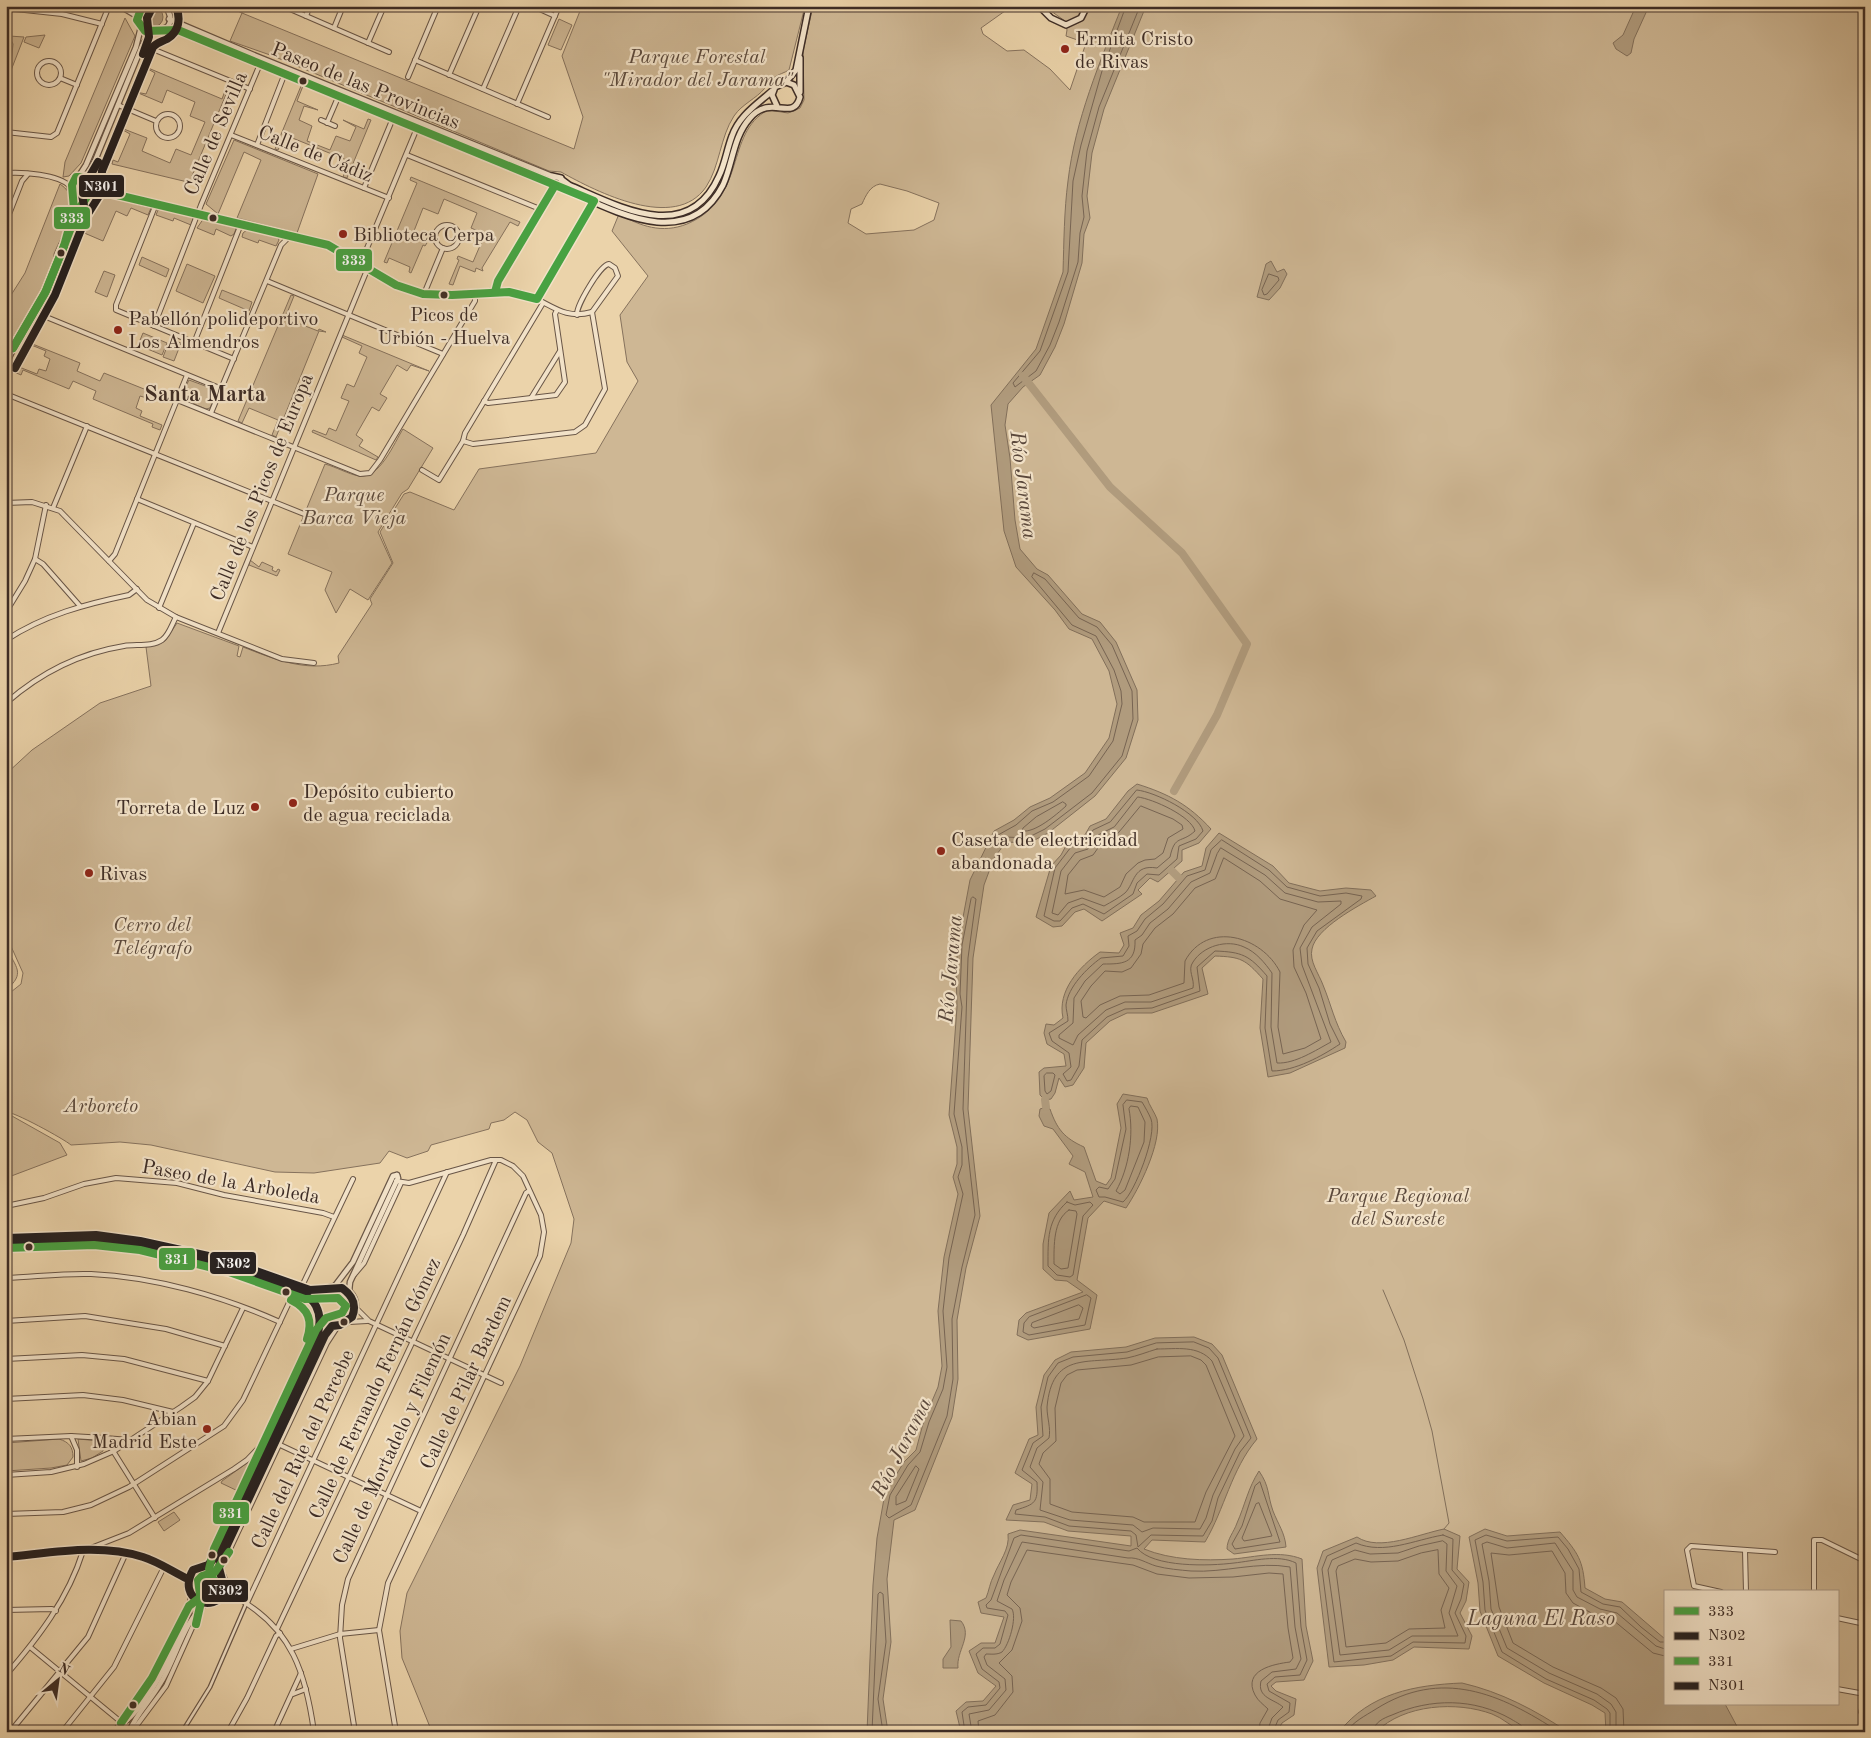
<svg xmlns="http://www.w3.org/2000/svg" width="1871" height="1738" viewBox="0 0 1871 1738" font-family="'Old Standard TT',serif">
  <rect width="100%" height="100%" fill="#ebd3aa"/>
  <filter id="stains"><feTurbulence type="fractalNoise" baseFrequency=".004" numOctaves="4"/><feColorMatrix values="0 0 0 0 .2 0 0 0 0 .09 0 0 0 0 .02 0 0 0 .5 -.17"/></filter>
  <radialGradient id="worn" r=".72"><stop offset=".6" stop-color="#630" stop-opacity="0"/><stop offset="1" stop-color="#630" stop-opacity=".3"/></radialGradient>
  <g fill="#ceb794" stroke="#86725d" fill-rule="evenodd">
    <path d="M226,6L243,9L242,13L574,149L583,117L562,56L582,6H805L789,70C784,73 779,74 775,77C770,79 768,85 765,88C756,99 742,104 734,116C720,137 720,166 706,187C675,232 597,192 561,172L549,171L273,56L230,41L242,13Z"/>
    <path d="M813,6H1012L981,28L983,34L1007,51L1024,50L1050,69L1070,90L1086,43L1066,36L1067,30L1065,21L1044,6H1865V1732H432L402,1658L400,1631L407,1593L520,1366L571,1243L574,1219L552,1153L538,1142L527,1120L515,1112L504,1120L491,1123L489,1129L431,1145L428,1151L407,1158L389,1151L380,1163L314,1173L275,1172L151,1145L120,1142L71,1145C64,1139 13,1111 6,1112V996L21,984L23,973L6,935V774L32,750L100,703L151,686L146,647L165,641L177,623L239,646L237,656L240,657L243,647C274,659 305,672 339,663L338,656L372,604L370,599L393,563L380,532L404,494L410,492L454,510L479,469L596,453L638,381L627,362L620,315L648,276L612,231L619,214C640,226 662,234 687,224C748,198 724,133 768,110L788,113L800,108L804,100L803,51ZM880,184L907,191L939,203L934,220L914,230L866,234L848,223L851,209L862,204C866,195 870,186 880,184ZM1665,1592H1837V1704H1665Z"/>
    <polygon points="125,18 135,36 81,163 69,176 63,177 65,162"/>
    <polygon points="559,19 572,25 561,50 548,45"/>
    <polygon points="45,35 39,48 24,42 26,37"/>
    <polygon points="9,36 24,37 10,73 13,44"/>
    <polygon points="141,65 222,99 225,91 227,92 192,176 197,179 196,184 112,164 113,160 118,162 130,134 116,126 147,138 142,151 170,163 176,149 191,155 205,122 190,116 195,102 167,90 162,103 136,92 146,94 155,73"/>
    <polygon points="301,86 303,86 297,101 318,110 304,106 299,120 312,126 307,141 330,150 336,136 350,141 356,127 343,120 364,129 368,119 371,120 347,178 343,177 349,161 285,135 278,150 275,149"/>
    <polygon points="234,140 318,174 297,233 237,218 261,160 244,152 218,214 206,204"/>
    <polygon points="411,177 520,222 518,226 510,222 482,268 483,271 476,268 475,272 460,266 453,285 449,284 459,260 457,259 458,256 473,262 485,234 471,228 477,213 444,199 438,214 423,208 412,236 427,243 425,246 423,245 411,273 409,272 410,267 389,258 387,263 384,262 417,183 410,180"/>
    <path d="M60,184C86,201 62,233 54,254V260L44,287L6,355V303L25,273Z"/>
    <polygon points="96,195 106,196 151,208 148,215 131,208 127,216 116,211 103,241 75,229 80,214"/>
    <polygon points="162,209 191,216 193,219 191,225 174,218 173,221 156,215 158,210"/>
    <polygon points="204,218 205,220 234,225 236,229 234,234 231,236 216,229 214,235 197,228"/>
    <polygon points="248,229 277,236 279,240 276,246 259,240 258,243 242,237 243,233"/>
    <polygon points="142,257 169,269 166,277 139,265"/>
    <polygon points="187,264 215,276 203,303 176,291"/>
    <polygon points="104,271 115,275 107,297 95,292"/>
    <polygon points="222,290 252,302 249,311 219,298"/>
    <polygon points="291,295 294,296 285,318 318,331 319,329 326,332 319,331 276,437 272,435 278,420 249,408 242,423 238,421"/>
    <polygon points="143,333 167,343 162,355 138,345"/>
    <polygon points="342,335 429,371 411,365 407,371 397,365 380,394 387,398 379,411 372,407 356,435 363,440 359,446 378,457 376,460 312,432 313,430 326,435 329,428 336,431 349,401 341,398 347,384 354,387 367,357 359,353 362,346 342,337"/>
    <polygon points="170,339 181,343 174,361 163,357"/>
    <polygon points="25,341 80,363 77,371 100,381 104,373 164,397 165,394 173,397 171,402 149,393 147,398 140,396 136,408 142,411 140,416 162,425 160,430 152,427 153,424 93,399 96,391 73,381 69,389 23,370 21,375 12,371 14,365 37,374 39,369 46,371 50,359 44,356 46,351 24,342"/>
    <polygon points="189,380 216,390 216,394 210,408 206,409 182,399 181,396"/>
    <path d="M403,429L433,448L408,489L402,493L378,532L392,563L368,600L350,589L336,613L325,590L332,572L288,554L325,464C336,467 348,474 359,476C380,479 394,443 403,429Z"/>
    <polygon points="250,560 259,567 262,562 273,567 272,570 276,572 278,569 280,570 277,576 249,565"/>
    <path d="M6,947C16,968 26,973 6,990Z"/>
    <polygon points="6,1116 12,1116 60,1143 67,1155 6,1178"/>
    <path d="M59,1439C69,1442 73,1447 73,1457L67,1465L51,1468L6,1471V1443Z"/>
    <polygon points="78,1439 101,1441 104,1445 103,1451 92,1458 81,1461"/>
    <polygon points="258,1455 240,1492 221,1483 222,1481"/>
    <polygon points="174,1512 180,1520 164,1531 158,1522"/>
    <circle cx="206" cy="1584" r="15"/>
  </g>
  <g fill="#b09b7d" stroke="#826f5a">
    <path d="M1122,6H1146L1104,109L1092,153L1087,196L1090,218L1084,234L1082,263L1064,324L1055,347L1040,375L1023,387L1008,404L1005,425L1010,458L1015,520L1020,549L1037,569L1048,575L1082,614L1100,622L1116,642L1137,690L1138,720L1126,758L1095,796L1048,833L1029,843L1006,842L994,858L984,885L973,958L968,1109L980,1216L966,1268L957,1320L958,1379L952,1417L915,1510L894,1520L887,1579L891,1642L883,1699L888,1732H867L873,1585L877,1538L885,1493L904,1462L916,1450L924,1420L938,1387L942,1366L938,1311L944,1257L958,1194L953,1177L957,1164V1147L949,1115L957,1007L956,970L958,944L970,880L994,831L1014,820L1030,807L1050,798L1085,773L1109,738L1117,704L1109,671L1092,639L1069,629L1055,610L1016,567L1004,531L991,405L1036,349L1063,272C1064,242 1064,211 1068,181C1075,120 1100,62 1122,6Z"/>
    <polygon points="1636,6 1649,6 1634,39 1631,53 1627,56 1616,49 1613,43 1623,35"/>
    <circle cx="153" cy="17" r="10"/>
    <polygon points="1271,261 1277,272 1284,269 1287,274 1280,288 1269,300 1257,297 1266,264"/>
    <path d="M1137,784C1169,794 1189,805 1211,829L1199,843L1182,850V861L1158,882L1150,878L1138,890L1142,894L1102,921L1084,909L1075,912L1062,926L1053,927L1036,917L1051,866L1061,855L1068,842L1082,840L1090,826L1106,819L1128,791Z"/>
    <path d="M1219,833L1273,866L1289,883L1320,891L1346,888L1371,890L1376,896C1358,906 1316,928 1312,949C1309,961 1319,974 1323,985C1332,1007 1334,1021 1346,1042L1345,1048L1290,1073L1268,1077L1260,1028L1263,979C1245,959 1241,957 1215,956L1202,968L1208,994L1152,1013H1127L1110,1021L1086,1043L1084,1068L1073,1085L1065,1087L1059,1078L1055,1093L1051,1099L1045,1100L1040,1095L1039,1072L1044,1068L1066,1066L1064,1054L1047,1044L1044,1033L1046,1024L1054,1025L1063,1018C1057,991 1079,967 1100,952L1119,953L1124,945L1120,933L1133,928L1141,915L1159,901L1184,872L1202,866L1206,848Z"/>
    <path d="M1123,1094L1147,1098C1149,1105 1155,1113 1157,1119C1162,1143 1139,1189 1126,1208L1104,1201L1088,1218L1077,1280L1097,1295L1090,1329L1028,1340L1017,1335L1019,1320L1026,1313L1083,1292L1067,1281L1055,1280L1043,1269V1244L1049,1213L1070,1191L1074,1200L1093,1197L1085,1172L1069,1164L1073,1156L1053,1129L1044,1126L1039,1116L1040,1109L1046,1107L1050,1109C1057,1129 1064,1138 1084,1147L1096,1181L1106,1185L1111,1178L1121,1128L1117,1104Z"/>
    <path d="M1194,1337L1212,1344L1222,1355L1257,1439C1231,1470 1225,1508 1205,1542L1152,1540L1144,1549C1171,1560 1204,1561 1233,1559C1256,1557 1279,1550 1302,1559L1306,1626L1313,1661L1304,1680L1276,1682L1271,1686L1276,1691L1296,1699L1294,1715L1282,1723L1277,1732H961L956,1711L966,1702L983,1701L996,1686L978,1673L969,1651L981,1643H995L1004,1617L981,1613L978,1602L986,1598C989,1591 990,1582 994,1575C999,1562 1010,1549 1008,1534L1020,1530L1131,1546V1536L1068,1531L1044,1522L1006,1520L1013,1505L1030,1500L1032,1484L1015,1473L1029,1439L1038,1435L1036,1407L1044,1375L1055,1360L1071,1352L1126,1347L1155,1338Z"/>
    <path d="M1259,1471C1270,1487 1267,1494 1273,1511C1278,1524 1285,1533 1286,1547L1234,1554L1227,1549C1227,1539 1234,1532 1237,1523C1245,1505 1248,1488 1259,1471Z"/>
    <path d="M1444,1529L1460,1536L1457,1569L1469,1582L1466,1601L1460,1613L1472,1636L1469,1649L1414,1647L1393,1660L1364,1665L1329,1667L1317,1568L1323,1551L1357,1537C1379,1552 1419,1534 1444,1529Z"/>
    <path d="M1485,1529L1507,1536L1560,1532C1578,1553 1583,1560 1585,1588L1605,1599L1622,1602L1665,1639V1704H1725L1740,1732H1606L1605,1713L1592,1705L1544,1683L1498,1656L1480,1611L1478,1583L1469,1537Z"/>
    <path d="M950,1620L961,1621C973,1636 956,1651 958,1668H943V1659L951,1647Z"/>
    <path d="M1462,1683C1501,1692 1535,1710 1568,1732C1555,1732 1535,1736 1522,1731C1511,1727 1503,1718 1492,1714C1457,1701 1404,1704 1376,1732H1339C1370,1693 1415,1685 1462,1683Z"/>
  </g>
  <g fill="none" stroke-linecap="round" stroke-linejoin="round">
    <g stroke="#776452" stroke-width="1">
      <polyline points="1126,6 1102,71 1081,145 1073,181 1068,272 1040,351 1013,383 1015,387 1036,371 1050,345 1059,322 1078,262 1080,233 1084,217 1082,196 1087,151 1099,107 1140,6"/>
      <polygon points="1269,274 1278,277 1279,280 1267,294 1264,295 1262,290"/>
      <polygon points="1034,573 1045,579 1079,618 1097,627 1112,645 1132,691 1133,719 1122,756 1092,793 1045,829 1027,838 1005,837 995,846 993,843 998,835 1016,825 1032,811 1053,802 1089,776 1113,741 1122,704 1121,691 1114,670 1096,636 1072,625 1032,577"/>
      <path d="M1137,790C1155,792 1198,813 1203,831L1196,839L1179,846L1177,859L1159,875L1147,874L1137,883L1133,894L1104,914L1083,904L1072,908L1060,921H1054L1044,916L1055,868L1071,847L1085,844L1093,830L1110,822Z"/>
      <path d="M1138,797C1153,799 1191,816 1195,831C1181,844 1175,834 1170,857L1157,868C1133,864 1135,883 1125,893C1119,898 1111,902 1104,906L1082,898L1068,903L1058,915L1052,913L1061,871L1075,853L1088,849L1098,835L1114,827Z"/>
      <path d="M1063,802L1066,804V806C1056,815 1035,833 1022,831L1023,828L1036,817Z"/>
      <polygon points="1141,806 1173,819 1182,825 1183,829 1168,838 1163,853 1155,859 1145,860 1138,863 1126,874 1120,887 1104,897 1084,890 1065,894 1068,875 1080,860 1093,855 1103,841 1118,833"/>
      <path d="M1222,840L1269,870L1287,887L1320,896L1346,893L1362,896L1361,899L1317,931L1307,948L1308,964L1319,988L1330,1024L1340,1044C1322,1056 1295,1071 1272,1071L1265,1028L1267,976C1249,955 1242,952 1215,951L1197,967L1200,991L1152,1008L1125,1009L1107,1017L1082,1040L1079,1066L1071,1080L1067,1081L1063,1074L1071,1067L1069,1053L1052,1041L1049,1033L1068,1021C1068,1015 1066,1010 1066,1005C1068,987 1087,968 1101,958L1123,956L1129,946L1128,936L1137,931L1145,919L1163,904L1187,876L1205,870L1211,850Z"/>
      <path d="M1221,848L1265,875L1285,893L1318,902L1341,901V904L1312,927L1300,948L1302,965L1331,1042C1316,1050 1295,1064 1277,1063L1271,1027L1272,973C1265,963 1256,952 1244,947C1227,939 1203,946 1193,962C1187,970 1195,979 1193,988L1151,1002H1125L1106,1010L1078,1035L1073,1045L1059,1038V1035L1073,1023L1074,998L1085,981L1103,964C1122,964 1136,964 1135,940L1142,935L1150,923L1168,909L1191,882L1210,873L1217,854Z"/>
      <path d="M1224,858L1260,881L1280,899L1317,910L1304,925L1293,950L1294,967L1306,993L1321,1039L1305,1048L1283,1054L1278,1027L1280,972C1262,936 1207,920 1185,961L1184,983L1149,995L1120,996L1100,1005L1086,1018L1083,1017L1081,1001L1091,986L1105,971L1122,972L1131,968L1141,954L1143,944L1155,928L1173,914L1195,888L1215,879Z"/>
      <polygon points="973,897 976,899 968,958 963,1109 975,1215 962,1267 952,1319 953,1379 947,1416 911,1505 889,1518 886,1515 890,1495 908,1465 920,1452 929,1422 943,1389 947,1367 943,1311 949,1258 963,1194 958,1177 962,1165 962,1147 954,1114 962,1007 960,994 962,945 971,899"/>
      <polygon points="1047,1073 1053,1073 1055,1075 1051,1091 1047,1094 1045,1091 1044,1076"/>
      <path d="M1127,1100L1142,1102C1145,1107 1149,1114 1151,1119C1157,1135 1135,1192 1123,1202L1105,1197H1099L1096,1190L1099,1187L1108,1189L1115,1179L1126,1129L1123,1105Z"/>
      <path d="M1131,1106L1138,1107L1145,1122L1144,1142L1125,1190L1120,1194L1116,1191C1129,1168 1134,1135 1129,1109Z"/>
      <path d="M1067,1202L1075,1205L1090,1202L1093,1205L1083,1216L1073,1275L1070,1277L1057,1275L1048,1266C1048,1239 1047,1220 1067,1202Z"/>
      <path d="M1069,1210L1076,1211L1077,1214L1068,1268L1061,1269L1054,1264C1054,1246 1053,1220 1069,1210Z"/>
      <polygon points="1087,1295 1091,1298 1085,1325 1029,1335 1023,1332 1024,1323 1029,1317"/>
      <polygon points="1079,1305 1083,1308 1079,1319 1034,1328 1031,1326 1032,1323"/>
      <path d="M1194,1342L1209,1348L1218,1358L1251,1438L1240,1452L1218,1498L1212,1521L1203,1536L1151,1535L1138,1547L1136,1535L1131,1531L1069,1526L1045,1517L1015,1514L1016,1510C1035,1504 1038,1503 1037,1482L1022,1470L1033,1443L1043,1436L1041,1407L1048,1377L1058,1363L1073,1357L1127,1352L1156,1343Z"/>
      <path d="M1157,1349C1177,1349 1198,1345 1212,1361L1244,1436L1235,1449L1213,1495L1206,1518L1200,1529L1153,1528L1142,1532L1133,1525L1070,1520L1040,1510L1043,1482L1030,1467L1037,1448L1049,1438C1051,1428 1047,1418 1047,1407C1052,1352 1086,1364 1127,1358C1137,1356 1147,1352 1157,1349Z"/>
      <polygon points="1191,1356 1201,1360 1206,1365 1235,1436 1206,1492 1195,1522 1144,1522 1133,1517 1072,1512 1050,1504 1050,1479 1039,1464 1043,1453 1056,1441 1055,1408 1061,1383 1067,1375 1077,1370 1131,1365 1158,1357"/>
      <polygon points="916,1466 919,1469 906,1501 896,1505 896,1497"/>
      <polygon points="1260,1482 1280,1542 1235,1549 1232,1544 1242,1526 1255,1486"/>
      <polygon points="1259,1503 1272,1536 1244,1541 1242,1538 1256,1504"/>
      <path d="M1443,1535L1453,1539L1452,1570L1464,1584L1461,1599L1455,1613L1466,1636L1465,1643L1413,1642L1391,1656L1334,1662L1322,1569L1327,1556L1356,1543C1384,1555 1414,1540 1443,1535Z"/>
      <polygon points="1443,1541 1447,1544 1446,1571 1457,1586 1449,1613 1458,1636 1412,1636 1389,1650 1340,1655 1328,1570 1332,1560 1355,1550 1370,1554 1398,1553 1419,1546"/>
      <polygon points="1438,1550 1439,1574 1449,1588 1441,1610 1445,1628 1409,1629 1386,1643 1346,1647 1336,1571 1338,1566 1355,1559 1371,1562 1398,1561 1421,1553"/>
      <polyline points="872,1732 878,1594 880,1592 883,1594 886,1642 878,1699 883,1732"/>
      <path d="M965,1732L962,1712L968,1707L986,1705L1000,1688L999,1682L982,1669L976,1654L983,1648H995L1000,1644L1008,1615L1005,1611L987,1608L986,1605L991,1600L1014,1538L1021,1535L1129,1551L1137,1548C1153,1568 1210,1566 1234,1563C1253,1561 1278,1554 1296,1563L1301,1627L1307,1660L1300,1675L1275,1677L1267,1684L1269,1691L1290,1703L1289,1712L1278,1720L1273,1732"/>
      <path d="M972,1732L969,1714L989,1710L1006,1690L1005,1679L987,1665L984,1657L986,1654C991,1654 997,1655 1002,1652C1009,1645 1017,1618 1012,1609L997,1601L1004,1580L1022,1542L1128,1558C1138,1557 1146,1563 1156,1566C1167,1569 1180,1570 1191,1571C1224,1573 1258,1561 1290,1567L1295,1627L1301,1659L1296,1669L1272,1672L1261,1681C1257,1698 1274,1699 1283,1707L1272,1718L1267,1732"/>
      <path d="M979,1732L978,1721L995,1715L1013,1692L1012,1676L999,1663L1012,1650L1022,1621L1020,1608L1007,1595L1011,1582L1027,1550L1133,1565L1157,1574L1189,1578L1233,1577L1269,1573L1283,1574L1288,1628L1293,1658L1290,1662C1274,1664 1242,1670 1255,1695C1258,1701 1264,1705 1268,1709L1260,1723L1259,1732"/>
      <path d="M1346,1732C1354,1721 1365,1716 1376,1709C1441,1668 1500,1693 1559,1732"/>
      <path d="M1373,1732C1374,1722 1384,1718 1392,1715C1431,1698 1474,1698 1511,1719C1517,1723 1524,1725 1525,1732"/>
      <polyline points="1610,1732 1610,1713 1607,1709 1594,1700 1546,1679 1502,1652 1485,1610 1483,1582 1475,1540 1486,1535 1507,1541 1558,1537 1568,1549 1579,1569 1581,1592 1603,1604 1620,1607 1641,1627 1660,1642 1665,1642"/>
      <polyline points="1616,1732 1616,1712 1611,1704 1597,1694 1549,1673 1507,1648 1491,1609 1489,1581 1482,1544 1487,1542 1507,1548 1555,1543 1573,1571 1573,1590 1577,1597 1600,1609 1617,1613 1656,1646 1665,1649"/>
      <polyline points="1624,1732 1623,1709 1616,1698 1601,1688 1553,1667 1513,1643 1499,1607 1491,1553 1509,1555 1552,1551 1565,1573 1566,1593 1573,1603 1597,1616 1613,1620 1653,1653 1665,1656"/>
    </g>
    <polyline stroke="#826f5a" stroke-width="1" points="1383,1290 1404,1340 1423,1399 1432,1431 1449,1523 1444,1529"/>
    <g stroke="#b09b7d" stroke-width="8">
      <polyline points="1023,376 1110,487 1182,553 1247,644 1217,715 1174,791"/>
      <polyline points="1171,870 1179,878"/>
      <polyline points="1045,1100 1046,1107"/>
    </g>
    <g stroke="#695647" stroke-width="5">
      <polyline id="pedestrian" points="182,1732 210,1687 246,1604"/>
    </g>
    <g stroke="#695647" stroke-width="6">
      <g id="minor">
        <polyline points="283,6 389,52"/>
        <polyline points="533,6 555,16"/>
        <polyline points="6,8 62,14 102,24"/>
        <polyline points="306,16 310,6"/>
        <polyline points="334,28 343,6"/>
        <polyline points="144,42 150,48 250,89"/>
        <polyline points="368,43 384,6"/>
        <polyline points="415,60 548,117"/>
        <circle cx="49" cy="73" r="12"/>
        <polyline points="449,75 479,6"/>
        <polyline points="408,77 438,6"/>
        <polyline points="60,78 77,85"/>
        <polyline points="483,89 519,6"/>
        <polyline points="517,104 557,11 549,6"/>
        <polyline points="118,105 156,121"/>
        <circle cx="168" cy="126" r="12"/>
        <polyline points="321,120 335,126"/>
        <polyline points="327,123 339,95"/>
        <polyline points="6,132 51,137 57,133 109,6"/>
        <polyline points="231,135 389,198"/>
        <polyline points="257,145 285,73"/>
        <polyline points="407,155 540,209"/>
        <path d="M6,173C23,172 57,174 70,186"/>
        <polyline points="364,188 393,118"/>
        <path d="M92,189L328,245C364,261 383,287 426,294C456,299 492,285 521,293C548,300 561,321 592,312"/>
        <polyline points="156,204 116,305 116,310 234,359"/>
        <polyline points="6,222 22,181 28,174"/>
        <circle cx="447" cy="237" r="12"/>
        <polyline points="360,265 417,128"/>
        <polyline points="267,281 443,354"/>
        <polyline points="495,292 498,281 554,187"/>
        <polyline points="424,294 443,248"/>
        <polyline points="537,299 594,202"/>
        <polyline points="34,312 222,389"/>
        <path d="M577,315C576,306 600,265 609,264L615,268L618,276L592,312"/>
        <polyline points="154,326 201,205 260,64"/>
        <polyline points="194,343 241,224"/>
        <polyline points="6,394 304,514"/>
        <polyline points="531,398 560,351"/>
        <polyline points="177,400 360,474 370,473 380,460 475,301 475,293"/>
        <polyline points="484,401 488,403 556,395 565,382 555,314 557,310"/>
        <polyline points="211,413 281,245 290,236"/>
        <polyline points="463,441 473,444 575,432 585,425 605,389 592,312"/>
        <polyline points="422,470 439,480 463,441 465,433 543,303"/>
        <polyline points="137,499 253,547"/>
        <polyline points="6,503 32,502 60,511 147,600 176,617 282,659 314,663"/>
        <polyline points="53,508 87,426"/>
        <polyline points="35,559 43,564 80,606"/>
        <polyline points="109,561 115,554 187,375"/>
        <polyline points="159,608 194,523"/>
        <polyline points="6,612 25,581 35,559 46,505"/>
        <polyline points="218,633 367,270"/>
        <path d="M6,640C44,615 86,604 129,595L137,589"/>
        <path d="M6,703C39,674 80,653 124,646C136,644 152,647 162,640C169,635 172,624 176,617"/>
        <polyline points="6,1206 44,1198 84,1184 116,1178 177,1183 224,1195 323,1213 334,1217"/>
        <polyline points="353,1276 364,1263 401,1183"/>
        <path d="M6,1278C34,1277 63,1273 91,1274C155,1277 222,1296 280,1322"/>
        <polyline points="356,1308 369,1321 501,1383"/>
        <polyline points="6,1321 85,1316 166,1329 225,1346"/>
        <polyline points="349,1322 367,1321"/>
        <polyline points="6,1359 82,1355 124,1359 208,1381"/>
        <polyline points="6,1399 83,1395 123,1400 173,1412"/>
        <polyline points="71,1436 77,1450 77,1467"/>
        <polyline points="105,1438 129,1440"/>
        <polyline points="6,1439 71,1436 105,1438 155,1518"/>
        <polyline points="278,1444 421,1511"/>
        <polyline points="6,1475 51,1472 84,1464 114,1451 181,1407 195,1397 208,1381 243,1308"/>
        <polyline points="6,1514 63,1512 91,1505 129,1487 224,1426 243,1400 294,1292 303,1284 353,1179"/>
        <polyline points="1745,1550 1746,1592"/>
        <polyline points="85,1551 119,1553 141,1557 188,1579"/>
        <polyline points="223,1553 231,1547 327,1343 338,1326"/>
        <polyline points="6,1557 83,1551 129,1533 234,1469 247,1460 271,1435"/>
        <polyline points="1721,1592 1694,1586 1687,1550 1691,1546 1775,1552"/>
        <polyline points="1814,1592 1814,1540 1822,1540 1865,1561"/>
        <polyline points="220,1597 239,1599 226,1585"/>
        <path d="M239,1599C292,1629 306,1674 314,1732"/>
        <polyline points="247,1603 447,1172"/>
        <polyline points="6,1610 52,1609 56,1611"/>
        <polyline points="1837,1618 1865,1624"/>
        <polyline points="277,1629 463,1235 496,1160"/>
        <polyline points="30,1647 121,1722"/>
        <polyline points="291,1649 340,1634 379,1630"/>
        <path d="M6,1675C38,1638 68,1599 83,1551"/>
        <polyline points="1837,1689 1865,1694"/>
        <polyline points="293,1694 306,1689"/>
        <polyline points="1865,1698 1861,1712 1865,1719"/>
        <polyline points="123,1721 160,1665 190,1603"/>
        <polyline points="132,1728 137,1725 166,1686 201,1608"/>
        <polyline points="10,1732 88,1637 126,1553"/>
        <polyline points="62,1732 114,1667 164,1567"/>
        <polyline points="112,1732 121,1724"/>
        <polyline points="228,1732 247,1698 276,1636 280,1633"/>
        <polyline points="274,1732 301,1673"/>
        <polyline points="355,1732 340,1638 342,1605 348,1579 526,1193 529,1191"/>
        <polyline points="396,1732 379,1630 388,1583 540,1256 544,1232 541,1215 523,1176 513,1166 501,1160 491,1160 409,1183 396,1181"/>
      </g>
    </g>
    <g stroke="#695647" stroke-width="7">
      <g id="tertiary">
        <polyline points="120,6 137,16"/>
        <path d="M142,6C118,41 190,40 165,6"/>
        <polyline points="169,19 256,56 552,176"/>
        <polyline points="165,28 178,30 550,184"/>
        <polyline points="79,176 86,165 136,47 141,27"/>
        <polyline points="90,179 92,168 142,46 151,33"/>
        <polyline points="6,364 20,335 46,291 68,233 75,205 70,188 71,183 76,177 83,176 90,179 92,189 81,205 68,233"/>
        <polyline points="6,1238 96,1235 140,1241 222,1259 305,1289 326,1290"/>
        <polyline points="6,1243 95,1241 178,1253 268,1280 302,1294 316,1305"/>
        <circle cx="336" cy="1306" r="20"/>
        <polyline points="334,1287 353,1262 393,1176 397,1175"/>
        <polyline points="349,1292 350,1282 398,1178 397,1175"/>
        <polyline points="208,1565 216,1556 317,1339 321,1319"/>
        <circle cx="206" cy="1584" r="19"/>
        <polyline points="219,1569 220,1559 226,1545 322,1341 332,1326"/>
        <path d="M127,1720C150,1702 192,1623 191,1595"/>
        <polyline points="121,1728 121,1722 127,1720"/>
        <path d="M125,1732L130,1730C137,1713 151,1700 160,1684C176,1659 183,1622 206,1603"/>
      </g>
    </g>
    <g stroke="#3e2d26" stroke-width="8">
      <g id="secondary">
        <polyline points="1039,6 1051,18 1066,25 1081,18 1087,6"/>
        <polyline points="786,82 796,70 809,6"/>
        <polyline points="800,92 800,58"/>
        <path d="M561,179L569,185C618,206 688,246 719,176C725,164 727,149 732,136C739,116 756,105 772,91"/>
        <path d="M559,186L561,183V178L552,176L550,181L554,187H560C611,209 687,255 723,185C733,163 733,137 750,118C772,93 793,123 800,97L794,85L786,82L775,87L772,95L777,106"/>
      </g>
    </g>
    <use href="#pedestrian" stroke="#f2e2c8" stroke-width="2.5"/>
    <use href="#minor" stroke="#f2e2c8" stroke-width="4"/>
    <use href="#tertiary" stroke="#f2e2c8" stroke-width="4.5"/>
    <use href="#secondary" stroke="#f2e2c8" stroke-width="5"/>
    <g stroke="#f2e2c8" stroke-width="11">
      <g id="bus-1">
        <polygon points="76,177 87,177 92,183 92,189 77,212 64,246 74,210 72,185"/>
        <polyline points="92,189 328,245 396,285 423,294 452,295 509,292 537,299 594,201 178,30 145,31 137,20 142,6"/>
        <polyline points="495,292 498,281 554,187"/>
        <polyline points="13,348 46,291 64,246"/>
        <polyline points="13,348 45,293 64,246"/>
      </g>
    </g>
    <g stroke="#f2e2c8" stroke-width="11">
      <g id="bus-2">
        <path d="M6,1238L96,1235L140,1241L222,1259L310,1290L342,1288C353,1296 357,1305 352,1317L340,1325L332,1326L325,1335L221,1558L219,1568L225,1591C214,1615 176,1600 193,1570L208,1565L216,1556L317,1339C319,1327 322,1318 316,1306C310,1294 292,1290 281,1286C229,1263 169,1247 112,1242C77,1239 42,1241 6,1243"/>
        <path d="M6,1557C51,1553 99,1543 143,1557C159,1562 173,1572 188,1579"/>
      </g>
    </g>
    <g stroke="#f2e2c8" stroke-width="11">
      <g id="bus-3">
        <polyline points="6,1248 94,1245 140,1250 229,1272 305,1299 338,1298 346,1306 342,1313 326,1318 316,1330 214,1549 209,1569 216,1585 189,1606 152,1678 121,1723"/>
        <path d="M291,1300C309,1309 313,1321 307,1339"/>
        <polyline points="196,1624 201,1602 198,1580 202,1576 215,1572 229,1552"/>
      </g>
    </g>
    <g stroke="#f2e2c8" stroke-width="11">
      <g id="bus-4">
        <polyline points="143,54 149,37 147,18 151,10"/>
        <polyline points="82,220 84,206 81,188 87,181 98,162"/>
        <path d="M15,368L55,295L86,217L101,193L102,171L153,47C157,42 161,42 167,39C179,32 181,19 176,6"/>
      </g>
    </g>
    <use href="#bus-1" stroke="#48a242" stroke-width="8"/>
    <use href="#bus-2" stroke="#231f20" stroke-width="8"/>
    <use href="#bus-3" stroke="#48a242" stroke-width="8"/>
    <use href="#bus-4" stroke="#231f20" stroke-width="8"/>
  </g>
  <g fill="#8f2418" stroke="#f2e2c8" stroke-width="2">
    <circle cx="1065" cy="49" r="5"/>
    <circle cx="343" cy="234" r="5"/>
    <circle cx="118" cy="330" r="5"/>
    <circle cx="293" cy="803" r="5"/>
    <circle cx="255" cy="807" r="5"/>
    <circle cx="941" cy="851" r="5"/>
    <circle cx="89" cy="873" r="5"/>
    <circle cx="207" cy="1429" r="5"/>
  </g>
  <g fill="#3e2d26" stroke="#f2e2c8" stroke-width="2">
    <circle cx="303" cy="81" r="4.5"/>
    <circle cx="213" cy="218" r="4.5"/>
    <circle cx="61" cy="253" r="4.5"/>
    <circle cx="444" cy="295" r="4.5"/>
    <circle cx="29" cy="1247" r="4.5"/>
    <circle cx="286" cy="1292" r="4.5"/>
    <circle cx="344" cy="1322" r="4.5"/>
    <circle cx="212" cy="1555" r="4.5"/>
    <circle cx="224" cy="1560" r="4.5"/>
    <circle cx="133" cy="1705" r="4.5"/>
  </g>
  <g text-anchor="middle" stroke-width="4.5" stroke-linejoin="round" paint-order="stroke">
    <g font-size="19" fill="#3e2d26" stroke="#f2e2c8">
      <text x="444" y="321">Picos de<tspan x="444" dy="23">Urbión - Huelva</tspan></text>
    </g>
    <g font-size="20" fill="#3e2d26" stroke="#f2e2c8" text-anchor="start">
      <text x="1075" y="45">Ermita Cristo<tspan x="1075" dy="23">de Rivas</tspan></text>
      <text x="353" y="241">Biblioteca Cerpa</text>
      <text x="128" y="325">Pabellón polideportivo<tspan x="128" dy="23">Los Almendros</tspan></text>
      <text x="303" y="798">Depósito cubierto<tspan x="303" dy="23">de agua reciclada</tspan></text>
      <text x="245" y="814" text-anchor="end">Torreta de Luz</text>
      <text x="951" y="846">Caseta de electricidad<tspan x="951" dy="23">abandonada</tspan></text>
      <text x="99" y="880">Rivas</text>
      <text x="197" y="1425" text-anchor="end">Abian<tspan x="197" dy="23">Madrid Este</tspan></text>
    </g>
    <g font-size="20" font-style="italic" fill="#5b493c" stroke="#f2e2c8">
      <text x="697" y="63">Parque Forestal<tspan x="697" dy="23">"Mirador del Jarama"</tspan></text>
      <text x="354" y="501">Parque<tspan x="354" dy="23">Barca Vieja</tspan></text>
      <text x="152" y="931">Cerro del<tspan x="152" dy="23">Telégrafo</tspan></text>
      <text x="101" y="1112">Arboreto</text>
      <text x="1398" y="1202">Parque Regional<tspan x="1398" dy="23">del Sureste</tspan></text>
    </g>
    <g font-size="20" fill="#3e2d26" stroke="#f2e2c8">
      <text transform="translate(366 85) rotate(22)" y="7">Paseo de las Provincias</text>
      <text transform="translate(215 133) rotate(-67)" y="7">Calle de Sevilla</text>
      <text transform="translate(316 153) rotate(22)" y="7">Calle de Cádiz</text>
      <text transform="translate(261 487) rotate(-68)" y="7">Calle de los Picos de Europa</text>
      <text transform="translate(231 1181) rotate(10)" y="7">Paseo de la Arboleda</text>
      <text transform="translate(465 1382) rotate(-65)" y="7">Calle de Pilar Bardem</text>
      <text transform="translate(374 1388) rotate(-65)" y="7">Calle de Fernando Fernán Gómez</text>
      <text transform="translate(391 1448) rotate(-65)" y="7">Calle de Mortadelo y Filemón</text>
      <text transform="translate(302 1449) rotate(-65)" y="7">Calle del Rue del Percebe</text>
    </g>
    <g font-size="21" font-style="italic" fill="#5a483c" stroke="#f2e2c8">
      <text transform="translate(1024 485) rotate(83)" y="7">Río Jarama</text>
      <text transform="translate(950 969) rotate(-85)" y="7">Río Jarama</text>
      <text transform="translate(901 1447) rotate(-63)" y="7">Río Jarama</text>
      <text x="1541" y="1625">Laguna El Raso</text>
    </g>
    <g font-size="22" font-weight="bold" fill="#3e2d26" stroke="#f2e2c8">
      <text x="205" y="401">Santa Marta</text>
    </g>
  </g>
  <g stroke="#f2e2c8" stroke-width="2">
    <rect x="78" y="174" width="47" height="24" rx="5" fill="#231f20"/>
    <rect x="53" y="206" width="38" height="24" rx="5" fill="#48a242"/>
    <rect x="335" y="248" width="38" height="24" rx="5" fill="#48a242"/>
    <rect x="158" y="1247" width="38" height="24" rx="5" fill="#48a242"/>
    <rect x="209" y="1251" width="48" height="24" rx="5" fill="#231f20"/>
    <rect x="212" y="1501" width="38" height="24" rx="5" fill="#48a242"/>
    <rect x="201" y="1579" width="48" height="24" rx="5" fill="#231f20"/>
  </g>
  <g font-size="14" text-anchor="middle" font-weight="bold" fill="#fff">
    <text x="101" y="191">N301</text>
    <text x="72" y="223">333</text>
    <text x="354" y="265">333</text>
    <text x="177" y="1264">331</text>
    <text x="233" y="1268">N302</text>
    <text x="231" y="1518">331</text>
    <text x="225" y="1595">N302</text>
  </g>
  <rect width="1871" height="1738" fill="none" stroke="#ebd3aa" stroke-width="25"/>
  <rect x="8" y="8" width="1856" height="1723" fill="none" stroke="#3e2d26" stroke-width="2.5"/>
  <rect x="12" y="12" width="1846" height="1713" fill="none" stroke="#3e2d26"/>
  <rect x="1664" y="1590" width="175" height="115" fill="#f2e2c8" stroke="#aa9a87"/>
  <rect x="1674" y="1607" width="25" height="8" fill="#48a242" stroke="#aa9a87"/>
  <text x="1708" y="1616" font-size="15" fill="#3e2d26">333</text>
  <rect x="1674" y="1632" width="25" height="8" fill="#231f20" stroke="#aa9a87"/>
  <text x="1708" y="1640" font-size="15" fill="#3e2d26">N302</text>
  <rect x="1674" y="1657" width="25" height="8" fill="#48a242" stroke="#aa9a87"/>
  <text x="1708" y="1666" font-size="15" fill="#3e2d26">331</text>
  <rect x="1674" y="1682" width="25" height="8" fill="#231f20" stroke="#aa9a87"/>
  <text x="1708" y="1690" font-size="15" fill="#3e2d26">N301</text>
  <g transform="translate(58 1680) rotate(29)" stroke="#f2e2c8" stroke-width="4" paint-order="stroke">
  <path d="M0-4L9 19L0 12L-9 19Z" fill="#3e2d26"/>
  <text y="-8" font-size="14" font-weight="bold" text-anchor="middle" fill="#3e2d26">N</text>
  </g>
  <rect width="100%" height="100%" filter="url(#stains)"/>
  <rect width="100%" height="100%" fill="url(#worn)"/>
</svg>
